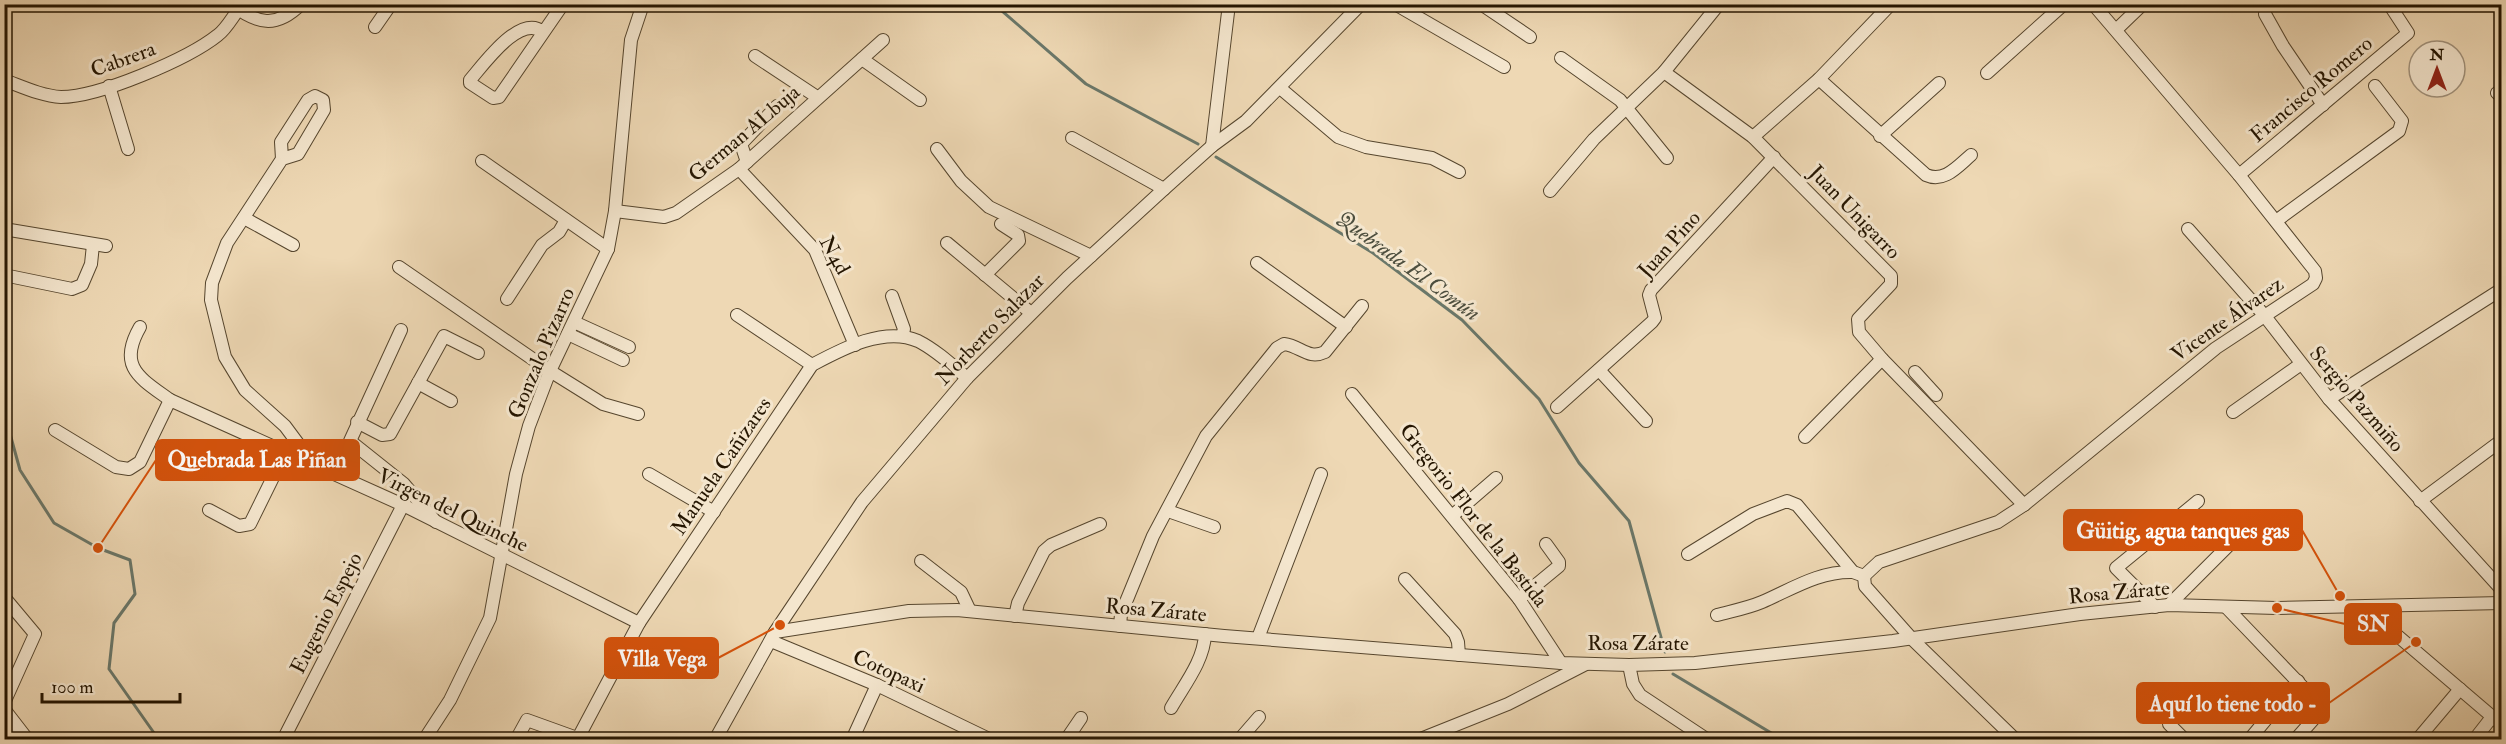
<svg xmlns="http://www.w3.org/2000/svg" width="2506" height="744" viewBox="0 0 2506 744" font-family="'IM FELL Double Pica',serif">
  <rect width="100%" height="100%" fill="#eed8b4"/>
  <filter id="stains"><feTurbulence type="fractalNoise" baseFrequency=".00333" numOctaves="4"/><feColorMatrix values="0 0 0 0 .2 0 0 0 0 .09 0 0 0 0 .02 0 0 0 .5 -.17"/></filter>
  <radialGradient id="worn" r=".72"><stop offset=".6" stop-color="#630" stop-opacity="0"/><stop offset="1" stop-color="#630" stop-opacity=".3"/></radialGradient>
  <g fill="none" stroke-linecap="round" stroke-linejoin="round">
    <g stroke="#6a7769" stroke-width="3">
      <polyline points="994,4 1086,84 1198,144"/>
      <polyline points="1216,157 1373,253 1462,320 1539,399 1579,463 1629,521 1665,652"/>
      <polyline points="4,412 20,470 54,523 98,548 130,560 135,594 114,623 109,669 159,740"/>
      <polyline points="1673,674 1783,740"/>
    </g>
    <g stroke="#56462e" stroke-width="14">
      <g id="minor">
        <path d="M231,4C257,24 276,29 301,4"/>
        <polyline points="1395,4 1504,67"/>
        <polyline points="1481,4 1530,37"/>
        <polyline points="2265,14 2283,46 2323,105"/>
        <polyline points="375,27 391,4"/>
        <polyline points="2117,29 2143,4"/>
        <path d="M543,32C520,13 484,64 470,80V83L493,98L499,97L563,4"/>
        <polyline points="755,56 817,97"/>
        <polyline points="1561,58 1620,100 1667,158"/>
        <polyline points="862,59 920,100"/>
        <polyline points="1664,72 1753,137 1891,276 1891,284 1858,319 1859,332 1882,359 2024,505"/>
        <polyline points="1987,73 2064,4"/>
        <path d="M1819,79L1926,175C1944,183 1957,167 1971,155"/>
        <path d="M4,80C23,87 42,96 61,97C99,97 188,59 218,35C226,29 232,18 238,10"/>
        <polyline points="109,86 128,149"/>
        <polyline points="1280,88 1338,137 1366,147 1432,158 1459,172"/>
        <polyline points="2497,93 2502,90"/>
        <polyline points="1880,136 1939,83"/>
        <polyline points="1753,137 1819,79 1891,4"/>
        <polyline points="1072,138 1164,189"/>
        <polyline points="1212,146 1229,4"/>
        <polyline points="937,149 961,181 989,207 1091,256"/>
        <polyline points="282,159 298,154 324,110 323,100 315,96 308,100 281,142 282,159 227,243 212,283 211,300 225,357 245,390 285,426 311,461"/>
        <polyline points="482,161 608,249"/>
        <polyline points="747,162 741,144 777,106"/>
        <polyline points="739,169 815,250 855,345"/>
        <polyline points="2239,175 2408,33 2389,4"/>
        <polyline points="1550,191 1594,139 1664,72 1719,4"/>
        <polyline points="615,211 664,217 676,213 739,169 883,40"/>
        <polyline points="244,218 293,245"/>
        <polyline points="2276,221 2399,131 2402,121 2375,86"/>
        <polyline points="4,229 106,246"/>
        <polyline points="2188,229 2264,315 2329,399 2502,590"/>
        <polyline points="947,243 1031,313"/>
        <polyline points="1257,263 1346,327"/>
        <polyline points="399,267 550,371 603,404 638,414"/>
        <polyline points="4,275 72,289 82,285 91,264 93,245"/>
        <polyline points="985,275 1019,241 1018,235 1001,224"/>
        <polyline points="892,296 904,329 902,336"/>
        <polyline points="507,299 542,245 559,232 566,220"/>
        <polyline points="737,315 812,365"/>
        <polyline points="574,322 629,347"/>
        <path d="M140,327C117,367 140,378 170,400"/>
        <polyline points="401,330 350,441 404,484 436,522"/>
        <polyline points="568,334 623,360"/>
        <polyline points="1599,370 1646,421"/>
        <polyline points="1915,372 1936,395"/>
        <polyline points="418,383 451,401"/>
        <polyline points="1352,394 1519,599 1561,663"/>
        <polyline points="2329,399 2502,289"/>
        <polyline points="1557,407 1652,322 1655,318 1649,295 1651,290 1774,157"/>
        <polyline points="2233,412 2301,364"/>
        <polyline points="357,422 382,435 390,434 444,336 478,353"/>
        <polyline points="55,430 116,467 129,469 140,462 170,400 403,505 639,623"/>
        <polyline points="1805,437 1882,359"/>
        <polyline points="649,474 714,512"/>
        <polyline points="2420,501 2502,440"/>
        <polyline points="209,510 239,526 250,524 286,451"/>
        <polyline points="1168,511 1214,527"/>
        <polyline points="1452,516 1496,478"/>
        <polyline points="1688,554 1753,514 1787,501 1797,505 1853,572 1864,576"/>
        <polyline points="921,561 961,592 970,611"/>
        <polyline points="1864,576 1879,562 1998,522 2024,505 2216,348 2313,284 2316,278 2315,271 2239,175 2093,4"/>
        <polyline points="1864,576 1865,586 1912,639 2016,740"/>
        <polyline points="1405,579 1455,634 1458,642 1459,655"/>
        <polyline points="4,597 35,634 4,703"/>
        <polyline points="1519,599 1559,566 1559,562 1546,544"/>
        <polyline points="2169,605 2234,540"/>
        <polyline points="2155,607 2116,568 2198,501"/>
        <polyline points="2226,607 2320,705 2319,713 2295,740"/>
        <polyline points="2365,608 2502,725"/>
        <path d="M1717,615C1732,611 1748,608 1762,602C1792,589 1819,571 1853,572"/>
        <polyline points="1015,616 1018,603 1044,551 1051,545 1100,524"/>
        <path d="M1120,626L1121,614L1153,536L1206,436L1277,348L1284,344C1301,346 1308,360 1325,352L1362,306"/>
        <polyline points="775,632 909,611 957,610 1224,636 1561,663 1629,665 1695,663 1893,641 2080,614 2169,605 2277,608 2502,603"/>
        <polyline points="1258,638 1321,474"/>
        <polyline points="771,641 877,685 991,740"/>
        <polyline points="1629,665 1633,684 1640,695 1708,740"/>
        <path d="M1171,708C1184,685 1204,661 1205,634"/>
        <polyline points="4,709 28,740"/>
        <polyline points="2169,724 2185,740"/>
        <polyline points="4,729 14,740"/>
        <polyline points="283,740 403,505"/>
        <polyline points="424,740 450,700 490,618 516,474 529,426 550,371 608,249 615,211 631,40 643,4"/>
        <polyline points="516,740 527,720 577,738"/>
        <path d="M577,740L639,623L812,365C842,349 884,326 918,341C936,350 952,365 967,378"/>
        <polyline points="715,740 775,632 862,502 967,378 1067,278 1164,189 1212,146 1246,121 1361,4"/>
        <polyline points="852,740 877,685"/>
        <polyline points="1066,740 1081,718"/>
        <polyline points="1239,740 1259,717"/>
        <polyline points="1418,740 1508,704 1586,664"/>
        <polyline points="2249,740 2298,681"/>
        <polyline points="2417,740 2460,689"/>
        <polyline points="2474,740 2492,717"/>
      </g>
    </g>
    <use href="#minor" stroke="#f4e6ce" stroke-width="12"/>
  </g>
  <g text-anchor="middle" stroke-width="6" stroke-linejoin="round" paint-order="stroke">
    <g font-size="21" fill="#241501" stroke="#f4e6ce">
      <text transform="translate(123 59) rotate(-20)" y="7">Cabrera</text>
      <text transform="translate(2311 89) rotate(-40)" y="7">Francisco Romero</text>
      <text transform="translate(744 133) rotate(-40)" y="7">German ALbuja</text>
      <text transform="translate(1855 212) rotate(46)" y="7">Juan Unigarro</text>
      <text transform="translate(1669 244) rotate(-48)" y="7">Juan Pino</text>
      <text transform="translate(835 255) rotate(61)" y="7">N4d</text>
      <text transform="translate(2227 319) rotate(-35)" y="7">Vicente Álvarez</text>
      <text transform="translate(990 329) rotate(-46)" y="7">Norberto Salazar</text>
      <text transform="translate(541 353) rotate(-67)" y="7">Gonzalo Pizarro</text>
      <text transform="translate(2357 399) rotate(49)" y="7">Sergio Pazmiño</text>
      <text transform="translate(721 466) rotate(-56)" y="7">Manuela Cañizares</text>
      <text transform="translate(453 510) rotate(26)" y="7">Virgen del Quinche</text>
      <text transform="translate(1474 515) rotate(52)" y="7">Gregorio Flor de la Bastida</text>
      <text transform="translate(2119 592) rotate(-5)" y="7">Rosa Zárate</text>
      <text transform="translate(1156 610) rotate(5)" y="7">Rosa Zárate</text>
      <text transform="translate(326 613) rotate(-63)" y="7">Eugenio Espejo</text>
      <text x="1638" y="650">Rosa Zárate</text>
      <text transform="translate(889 671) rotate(24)" y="7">Cotopaxi</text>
    </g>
    <g font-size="22" font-style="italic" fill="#4d4e3e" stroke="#f4e6ce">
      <text transform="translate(1409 265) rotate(36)" y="8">Quebrada El Común</text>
    </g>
  </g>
  <path fill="none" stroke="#d4520b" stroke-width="2" d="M98 548L156 460M2340 596L2302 530M2277 608L2345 624M780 625L718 658M2416 642L2329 703"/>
  <g fill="#d4520b" stroke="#f4e6ce" stroke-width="2">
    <circle cx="98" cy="548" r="6"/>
    <circle cx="2340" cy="596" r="6"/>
    <circle cx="2277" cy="608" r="6"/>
    <circle cx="780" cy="625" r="6"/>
    <circle cx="2416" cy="642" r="6"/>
  </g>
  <g fill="#d4520b" stroke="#d4520b" stroke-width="2">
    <rect x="156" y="440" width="203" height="40" rx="6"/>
    <rect x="2064" y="510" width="238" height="40" rx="6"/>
    <rect x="2345" y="604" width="56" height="40" rx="6"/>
    <rect x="605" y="638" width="113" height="40" rx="6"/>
    <rect x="2137" y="683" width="192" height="40" rx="6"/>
  </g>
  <g font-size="22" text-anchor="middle" font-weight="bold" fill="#fff">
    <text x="257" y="467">Quebrada Las Piñan</text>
    <text x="2183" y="538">Güitig, agua tanques gas</text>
    <text x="2373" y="631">SN</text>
    <text x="662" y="666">Villa Vega</text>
    <text x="2233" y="711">Aquí lo tiene todo -</text>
  </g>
  <rect width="2506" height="744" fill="none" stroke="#eed8b4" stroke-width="24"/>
  <rect x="6" y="6" width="2494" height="732" fill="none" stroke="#241501" stroke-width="3"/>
  <rect x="12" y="12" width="2482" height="720" fill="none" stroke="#241501" stroke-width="1.5"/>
  <g transform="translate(2437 69)"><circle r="28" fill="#f4e6ce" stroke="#a1927c" stroke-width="1.5"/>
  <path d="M0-4.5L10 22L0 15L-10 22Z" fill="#8f2418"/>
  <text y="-9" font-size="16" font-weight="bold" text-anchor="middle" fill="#241501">N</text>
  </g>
  <path d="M42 693v9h138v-9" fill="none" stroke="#241501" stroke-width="3"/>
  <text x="51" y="693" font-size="18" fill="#241501" stroke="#f4e6ce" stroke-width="4.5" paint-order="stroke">100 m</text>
  <rect width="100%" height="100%" filter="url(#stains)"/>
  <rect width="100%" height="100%" fill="url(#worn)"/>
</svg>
